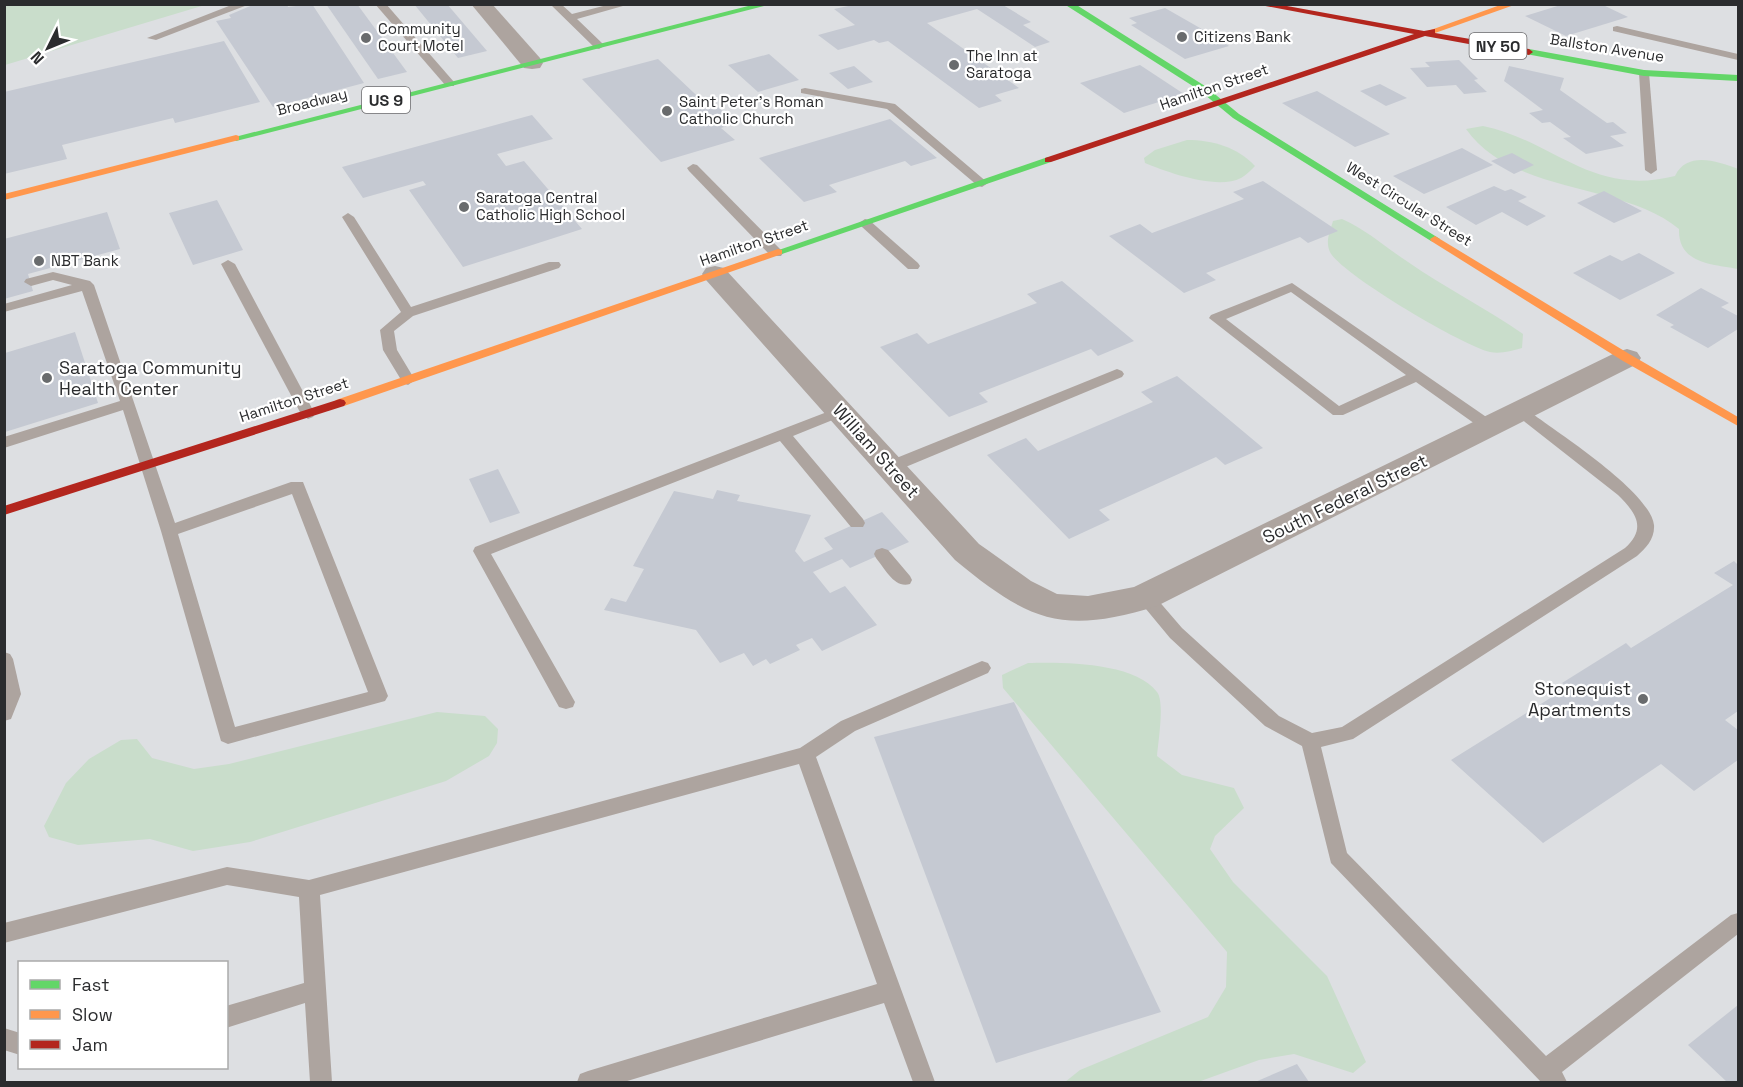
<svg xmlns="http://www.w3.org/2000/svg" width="1743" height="1087" viewBox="0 0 1743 1087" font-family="'Space Grotesk',sans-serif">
  <rect width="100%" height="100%" fill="#dddfe2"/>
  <g fill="#c9ddcb">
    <polygon points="5,4 205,4 205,5 5,65"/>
    <path d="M1483,126C1555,141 1591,197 1675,176C1687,151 1717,161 1738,169V269C1712,264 1678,264 1679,229C1623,182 1512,195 1466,129Z"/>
    <path d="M1187,140C1213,140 1237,147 1255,166C1251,170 1246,175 1241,178C1217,190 1169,173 1145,163L1144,158L1155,150Z"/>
    <path d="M1342,219C1367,230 1385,247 1408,262C1445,288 1486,308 1523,334L1522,348C1511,351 1501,354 1490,352C1463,346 1341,274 1330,252C1325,241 1330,232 1333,221Z"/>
    <path d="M1028,663C1062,662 1135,662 1157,692C1165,702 1158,742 1157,756L1182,775L1234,788L1244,808L1215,836L1210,849L1233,882L1327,976L1366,1062L1353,1073L1294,1054L1259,1060L1198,1082H1065L1080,1070L1208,1017L1226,987L1227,952L1003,688L1002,675Z"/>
    <polygon points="437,712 485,716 498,729 497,743 489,756 446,781 250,842 193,851 150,839 78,845 49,837 44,826 66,783 89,759 121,740 137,739 152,758 194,769 229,764"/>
  </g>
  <g fill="#c5c9d2">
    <polygon points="255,4 287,4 288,7 312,4 364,83 273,107 216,21 231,18 229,15"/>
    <polygon points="326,4 357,4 407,72 378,79"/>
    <polygon points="414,4 447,4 487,51 458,58"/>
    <polygon points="1564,4 1601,4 1628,17 1566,36 1525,16"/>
    <polygon points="853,5 1003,5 1031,22 1023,25 1050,42 1035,47 977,9 927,23 1019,88 995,95 1002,101 979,108 888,41 879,43 874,40 838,50 818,35 855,25 834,9"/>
    <polygon points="1165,8 1200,28 1229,46 1185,59 1131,25 1137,23 1129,18"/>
    <polygon points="224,41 260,102 175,123 173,118 62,145 67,159 4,174 4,92"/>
    <polygon points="769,54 799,80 758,92 728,65"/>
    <polygon points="658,59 711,109 718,107 735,123 721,128 735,140 661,162 582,79"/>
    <polygon points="1459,60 1478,79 1474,80 1487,92 1464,94 1456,85 1427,87 1410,68 1430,67 1425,62"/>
    <polygon points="1140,65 1184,94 1124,113 1080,83"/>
    <polygon points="854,66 873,82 848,89 829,73"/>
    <polygon points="1509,66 1564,78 1560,90 1607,123 1613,122 1627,133 1610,136 1624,146 1586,154 1563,138 1571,137 1550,122 1542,123 1529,113 1543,110 1504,81"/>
    <polygon points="1380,84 1407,98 1386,106 1360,91"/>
    <polygon points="1317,91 1390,134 1355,147 1282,103"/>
    <polygon points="532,115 553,139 497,154 506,166 524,161 582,229 463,267 409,190 426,185 423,181 363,198 342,167"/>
    <polygon points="890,119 937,158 911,166 905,161 829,185 837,192 804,202 759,158"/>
    <polygon points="1462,148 1493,165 1424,194 1393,176"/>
    <polygon points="1512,153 1534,165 1514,174 1491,161"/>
    <polygon points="1263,181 1338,231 1308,243 1300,237 1206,273 1216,280 1184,293 1109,236 1140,224 1152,233 1244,199 1233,192"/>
    <polygon points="1494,186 1505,191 1511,189 1527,197 1518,201 1546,216 1527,226 1502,212 1476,225 1446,207"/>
    <polygon points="1604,191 1642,211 1614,223 1577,203"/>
    <polygon points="217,200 243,250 193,265 169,213"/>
    <polygon points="107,212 120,249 28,274 33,291 4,299 4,239"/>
    <polygon points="1639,253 1675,273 1620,300 1573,273 1610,255 1622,261"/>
    <polygon points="1062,281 1134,341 1098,356 1091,349 979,393 988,402 949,417 880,347 917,333 928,344 1037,303 1027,294"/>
    <polygon points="1701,288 1729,303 1721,307 1738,316 1738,329 1708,348 1670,327 1674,325 1656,315"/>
    <polygon points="75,332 98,403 5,432 5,353"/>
    <polygon points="1177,376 1263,448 1225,465 1216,457 1099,510 1110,520 1069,539 987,455 1026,438 1038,451 1153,402 1141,392"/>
    <polygon points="498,469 520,513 490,523 469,479"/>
    <polygon points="717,490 740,495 737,501 811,515 795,551 804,562 833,549 824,538 882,512 909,542 850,568 842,559 813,572 830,593 845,586 877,625 822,651 812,638 796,645 800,650 770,664 766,659 753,666 744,653 720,663 696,630 604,610 611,598 626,602 644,569 633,566 674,491 713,499"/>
    <polygon points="1734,561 1738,565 1738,711 1725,720 1738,730 1738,760 1694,791 1661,764 1543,843 1451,760 1568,687 1562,683 1626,643 1631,648 1733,585 1714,573"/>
    <polygon points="1014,702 1161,1012 996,1063 874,737"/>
    <polygon points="1738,1005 1738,1082 1727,1082 1688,1045"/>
    <polygon points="1297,1064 1309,1082 1255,1082"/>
  </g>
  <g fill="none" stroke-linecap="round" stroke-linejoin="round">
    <g fill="#ada49f" fill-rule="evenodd">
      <polygon points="234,4 250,4 156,40 147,38"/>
      <polygon points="375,4 386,4 454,82 454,86 446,86"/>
      <polygon points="550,4 561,4 572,14 611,4 630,4 577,19 603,44 604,46 599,49 595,48"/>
      <polygon points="1617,26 1738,54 1738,60 1613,31 1613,27"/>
      <polygon points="1644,70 1649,73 1657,170 1651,174 1645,170 1639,73"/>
      <polygon points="805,88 895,104 988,183 982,187 978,186 887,109 801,93 801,89"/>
      <polygon points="693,164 697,165 781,250 783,253 781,256 771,256 689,171 687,168"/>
      <polygon points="348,213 354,217 411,307 549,262 559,262 561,265 559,268 413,316 394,331 397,350 415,380 408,385 403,383 383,350 380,330 401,312 342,217"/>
      <polygon points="865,219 869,220 918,263 920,266 918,269 908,269 861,226 859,223"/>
      <polygon points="228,260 235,264 315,414 313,417 308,419 301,414 221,264"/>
      <path d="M53,272L90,281L94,285L175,523L291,482H303L388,696L385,701L228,744L221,741L161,531L123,410L4,448V437L120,401L82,291L4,312V304L72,285L53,280L31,286L24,282L26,279ZM292,494L368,692L235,727L178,534Z"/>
      <path d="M1292,283L1495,423L1498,427L1495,431H1485L1416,382L1343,415H1333L1209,318L1211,315ZM1291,292L1406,375L1339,406L1226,319Z"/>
      <polygon points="1117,369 1122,371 1124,374 1122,377 896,471 884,471 882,467 884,463"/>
      <polygon points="840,407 845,409 847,412 845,415 793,436 863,519 865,523 863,527 851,527 780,441 491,554 575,702 573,707 566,709 559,707 473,551 475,547"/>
      <path d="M1521,407L1526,409C1555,431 1650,491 1654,525C1655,539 1646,548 1637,556L1353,739L1321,747L1347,853L1546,1056L1731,915L1738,913V934L1562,1072L1567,1082H1541L1331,863L1302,746L1265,726L1170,638L1136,597L1139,592L1145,591L1151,592L1182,628L1279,716L1312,733L1342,727L1625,548C1647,528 1636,513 1618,495L1516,415L1514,412L1516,409Z"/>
      <path d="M882,548L888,550L910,576L912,580L910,584C895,589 885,569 876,558L874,554L876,550Z"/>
      <polygon points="4,652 10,654 13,659 21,694 11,719 4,721"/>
      <polygon points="982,661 988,663 991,668 988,673 855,731 816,757 935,1082 913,1082 884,1003 624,1082 577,1082 580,1074 588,1071 877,984 799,764 320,895 332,1082 310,1082 305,1003 226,1028 226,1006 304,983 299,897 227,885 4,943 4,923 227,867 309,880 800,748 841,721"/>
      <polygon points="4,1028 20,1033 20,1055 4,1050"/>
    </g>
    <g fill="#ada49f" fill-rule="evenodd">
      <polygon points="471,4 492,4 540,58 543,63 540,68 532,69 524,68"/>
      <path d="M715,266L724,268L979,544L989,551L1031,581L1057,594L1088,596L1134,587L1617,352L1627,349L1637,352L1641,358L1637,364L1157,606C1063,635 1030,622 955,560L706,280L702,274L706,268Z"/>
    </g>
    <g fill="#63d668" fill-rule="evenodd">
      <polygon points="756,4 772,4 236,141 231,138"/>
      <polygon points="1064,4 1075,4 1205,86 1239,114 1440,239 1435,242 1431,241 1233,118 1199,90"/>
      <polygon points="1529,49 1644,70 1738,75 1738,81 1644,76 1526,54 1525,52"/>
      <polygon points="1048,157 1051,158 1051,162 782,254 774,254 773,252"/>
    </g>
    <g fill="#ff974d" fill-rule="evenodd">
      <polygon points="1503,4 1517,4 1435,33 1428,31"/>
      <polygon points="236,135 239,136 239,140 4,200 4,194"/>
      <polygon points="1435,236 1631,355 1738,417 1738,426 1623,361 1431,241 1430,239"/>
      <polygon points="778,249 782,250 782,254 344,406 336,406 334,403 336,400"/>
    </g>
    <g fill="#b3261e" fill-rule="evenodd">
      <polygon points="1255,4 1276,4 1424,31 1435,29 1435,33 1529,49 1533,52 1529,55 1425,36 1051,162 1045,162 1045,158 1414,34"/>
      <polygon points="340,399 344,400 346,403 344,406 4,515 4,506"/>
    </g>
  </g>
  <g fill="#696b6d" stroke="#fff" stroke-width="2">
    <circle cx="1182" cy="37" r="6"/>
    <circle cx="366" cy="38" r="6"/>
    <circle cx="954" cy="65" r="6"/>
    <circle cx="667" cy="111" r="6"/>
    <circle cx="464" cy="207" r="6"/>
    <circle cx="39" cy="261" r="6"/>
    <circle cx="47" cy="378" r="6"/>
    <circle cx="1643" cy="699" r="6"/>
  </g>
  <g text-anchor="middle" stroke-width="4.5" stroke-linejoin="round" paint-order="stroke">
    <g font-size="15" fill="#2b2c2e" stroke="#fff" text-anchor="start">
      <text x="378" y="34">Community<tspan x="378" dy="17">Court Motel</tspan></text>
      <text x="1194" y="42">Citizens Bank</text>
      <text x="966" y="61">The Inn at<tspan x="966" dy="17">Saratoga</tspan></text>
      <text x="679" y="107">Saint Peter's Roman<tspan x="679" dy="17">Catholic Church</tspan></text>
      <text x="476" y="203">Saratoga Central<tspan x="476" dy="17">Catholic High School</tspan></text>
      <text x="51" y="266">NBT Bank</text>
    </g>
    <g font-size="15" fill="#2b2c2e" stroke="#fff">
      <text transform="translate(1607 48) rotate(9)" y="5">Ballston Avenue</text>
      <text transform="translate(1214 87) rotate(-19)" y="5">Hamilton Street</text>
      <text transform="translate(312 102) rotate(-14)" y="5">Broadway</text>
      <text transform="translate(1409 204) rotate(32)" y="5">West Circular Street</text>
      <text transform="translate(754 243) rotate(-19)" y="5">Hamilton Street</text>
      <text transform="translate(294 400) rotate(-18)" y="5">Hamilton Street</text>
    </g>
    <g fill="#fff" stroke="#6b6b6d" stroke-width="1.5">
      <rect x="1469.5" y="33" width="57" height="26" rx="4.5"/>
      <rect x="362" y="87" width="48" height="26" rx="4.5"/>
    </g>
    <g font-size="16" font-weight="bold" fill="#2b2c2e">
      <text x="1498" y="52">NY 50</text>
      <text x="386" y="106">US 9</text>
    </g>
    <g font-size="18" fill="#2b2c2e" stroke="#fff" text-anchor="start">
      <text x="59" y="374">Saratoga Community<tspan x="59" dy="21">Health Center</tspan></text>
      <text x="1631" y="695" text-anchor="end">Stonequist<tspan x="1631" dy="21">Apartments</tspan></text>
    </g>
    <g font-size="18" fill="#2b2c2e" stroke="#fff">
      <text transform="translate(876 451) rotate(48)" y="6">William Street</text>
      <text transform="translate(1345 499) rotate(-26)" y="6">South Federal Street</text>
    </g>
  </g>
  <rect width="1743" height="1087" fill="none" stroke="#2b2c2e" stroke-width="12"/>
  <rect x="18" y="961" width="210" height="108" fill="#ffffff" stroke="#aaabab" stroke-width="1.5"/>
  <rect x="30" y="980" width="30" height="9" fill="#63d668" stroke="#aaabab" stroke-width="1.5"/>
  <text x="72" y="991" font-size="18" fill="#2b2c2e">Fast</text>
  <rect x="30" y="1010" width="30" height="9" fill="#ff974d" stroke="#aaabab" stroke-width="1.5"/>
  <text x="72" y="1021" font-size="18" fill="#2b2c2e">Slow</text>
  <rect x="30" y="1040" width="30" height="9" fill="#b3261e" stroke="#aaabab" stroke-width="1.5"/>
  <text x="72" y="1051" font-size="18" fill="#2b2c2e">Jam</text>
  <g transform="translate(48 48) rotate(227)" stroke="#ffffff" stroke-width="4.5" paint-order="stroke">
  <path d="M0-4.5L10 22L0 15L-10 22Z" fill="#2b2c2e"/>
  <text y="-9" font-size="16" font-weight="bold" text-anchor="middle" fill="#2b2c2e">N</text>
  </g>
</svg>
